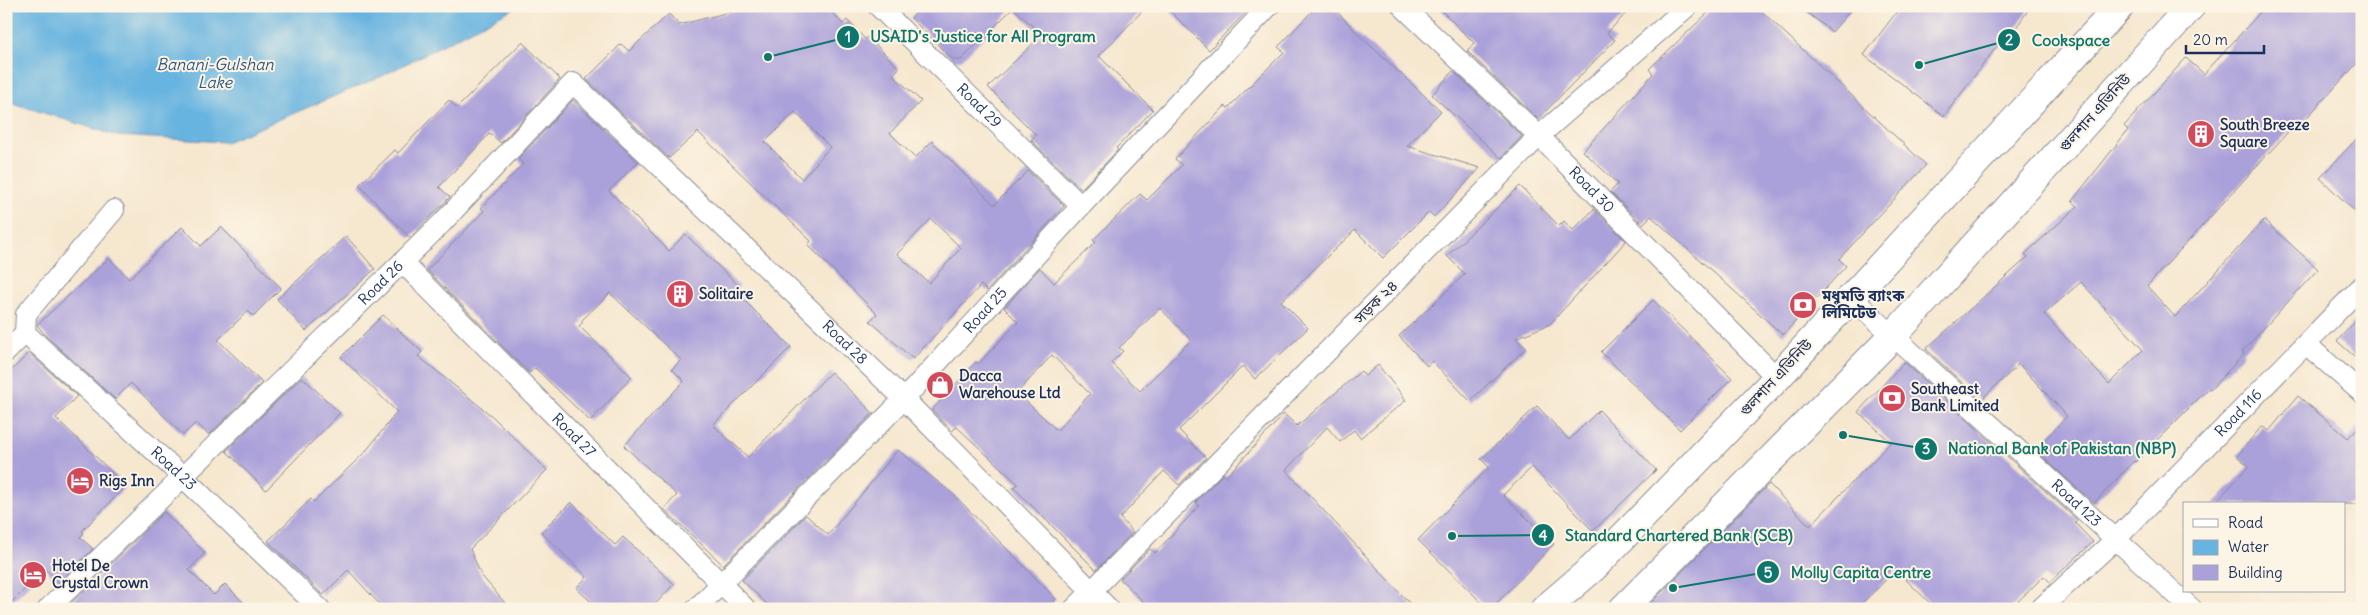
<svg xmlns="http://www.w3.org/2000/svg" width="2368" height="615" viewBox="0 0 2368 615" font-family="Delius,'Noto Sans Bengali',sans-serif">
  <rect width="100%" height="100%" fill="#fcf5e5"/>
  <filter id="ink" filterUnits="userSpaceOnUse"><feTurbulence type="fractalNoise" baseFrequency=".02" numOctaves="2"/><feDisplacementMap in="SourceGraphic" scale="10" xChannelSelector="R" yChannelSelector="G"/><feConvolveMatrix kernelMatrix="1 2 1 2 8 2 1 2 1" color-interpolation-filters="sRGB"/></filter>
  <filter id="wash" filterUnits="userSpaceOnUse"><feTurbulence type="fractalNoise" baseFrequency=".0096" numOctaves="4" result="noise"/><feDisplacementMap in="SourceGraphic" scale="20" xChannelSelector="R" yChannelSelector="G"/><feGaussianBlur stdDeviation="1.12" result="paint"/><feColorMatrix in="noise" values="0 0 0 0 0 0 0 0 0 0 0 0 0 0 0 0 0 1.4 0 .05"/><feComposite in="paint" operator="in"/></filter>
  <g filter="url(#wash)">
    <rect width="100%" height="100%" fill="#f6e7cf"/>
    <polygon fill="#67b4e0" stroke="#41729f" points="6,6 518,6 382,76 226,142 117,136 6,101"/>
    <g id="blocks">
      <g fill="#aba1da" fill-rule="evenodd">
        <path d="M753,6H826L843,24L847,20L865,39L868,37L899,68L893,75L921,101L890,133L915,158L932,141L994,205L1028,171L1064,206L987,291L981,285L913,359L870,321L877,314L808,245L811,241L698,132L669,158L586,79L621,44L629,51L669,14L679,25ZM795,112L830,147L802,179L765,142ZM931,219L961,248L929,283L897,254Z"/>
        <polygon points="922,6 1147,6 1099,56 1153,110 1116,148 1118,150 1081,189 1031,140 1036,135 988,87 1042,35 1013,8 961,60 953,60 911,18"/>
        <polygon points="1165,6 1252,6 1209,50"/>
        <path d="M1317,6H1332L1359,35L1441,111L1407,146L1480,168L1434,217L1429,212L1383,258L1355,230L1281,301L1308,328L1255,379L1243,366L1179,430L1206,458L1179,485L1164,471L1120,518L1133,532L1096,570L1014,488L1018,484L957,427L952,431L932,410L976,362L978,364L1018,322L1004,308L1040,268L1054,283L1096,242L1093,240L1140,194L1147,200L1182,165L1175,159L1225,106L1228,108L1284,52L1278,47ZM1160,308L1191,340L1140,391L1111,363L1123,351L1119,348ZM1052,355L1090,394L1057,430L1017,393Z"/>
        <polygon points="1437,6 1633,6 1607,33 1615,40 1538,119 1467,51 1474,43"/>
        <polygon points="1715,6 1756,6 1926,165 1839,259 1846,266 1783,335 1651,216 1643,224 1610,192 1618,184 1583,151 1653,74 1649,69"/>
        <polygon points="1799,6 1854,6 1832,32"/>
        <polygon points="1901,6 2031,6 2002,48 1998,45 1944,116 1864,55"/>
        <path d="M2266,6H2362V58L2301,124L2298,121L2147,286L2175,317L2264,220L2318,269L2242,352L2244,354L2211,389L2209,388L2135,462L2134,461L2094,503L2035,450L2067,416L2019,364L1981,400L1926,349L2028,257L2025,254L2078,206L2072,201L2128,130L2124,126L2186,58L2204,74ZM2081,282L2143,350L2109,384L2044,314Z"/>
        <polygon points="522,42 560,79 501,143 490,133 439,187 450,197 410,238 359,185 395,150 398,153 449,100 457,108"/>
        <polygon points="1453,71 1522,136 1501,158 1432,95"/>
        <polygon points="573,100 638,162 609,191 669,251 685,234 739,286 735,291 791,347 713,425 748,457 831,372 873,413 723,565 664,509 677,495 624,446 684,381 672,369 681,360 610,293 581,321 583,322 579,326 632,377 590,421 535,368 529,373 427,270 484,211 481,208 523,164 518,159"/>
        <polygon points="2362,133 2362,218 2320,178"/>
        <polygon points="1520,186 1559,226 1564,221 1573,230 1594,209 1626,241 1550,324 1516,338 1526,348 1470,401 1432,361 1427,366 1399,336 1465,274 1447,256"/>
        <polygon points="182,227 201,246 221,227 281,288 253,316 248,311 218,340 262,383 209,435 196,423 183,435 131,383 115,399 46,336 37,325 109,258 129,279"/>
        <polygon points="346,236 375,269 306,331 277,299"/>
        <polygon points="1653,300 1732,378 1680,430 1601,352"/>
        <polygon points="2362,314 2362,363 2337,341"/>
        <polygon points="383,315 422,352 418,356 493,417 547,470 470,549 481,575 510,609 384,609 348,570 323,595 268,541 311,499 314,502 366,451 397,412 341,357"/>
        <polygon points="29,353 77,396 56,418 126,486 82,531 84,533 80,537 93,549 59,582 45,569 6,608 6,376"/>
        <polygon points="1904,362 2077,520 2075,523 2093,542 2050,582 2044,576 2010,609 1936,609 1896,570 1856,609 1645,609 1769,484 1810,526 1891,442 1858,412"/>
        <polygon points="1378,365 1406,400 1360,438 1354,430 1340,442 1327,427 1286,470 1415,609 1151,609 1120,579 1150,549 1155,553 1199,506 1196,502 1223,474 1226,477 1284,414 1297,426 1361,371 1365,376"/>
        <polygon points="302,377 340,413 266,490 226,451"/>
        <polygon points="2298,396 2348,438 2362,423 2362,504 2214,504 2249,466 2237,456 2262,426 2269,431"/>
        <polygon points="1537,406 1569,440 1599,410 1656,470 1593,531 1532,467 1503,495 1554,544 1491,609 1488,609 1418,540 1489,467 1481,459"/>
        <polygon points="898,450 953,494 1056,599 1046,609 772,609 742,580 806,515 828,535"/>
        <polygon points="571,502 615,545 623,537 674,584 651,609 599,609 576,588 587,577 541,532"/>
        <polygon points="164,512 205,553 189,570 214,595 225,584 250,609 65,609"/>
      </g>
    </g>
  </g>
  <g filter="url(#ink)">
    <use href="#blocks" fill-opacity="0" stroke="#888b96" stroke-width="1"/>
    <g fill="none" stroke-linecap="round" stroke-linejoin="round">
      <g stroke="#888b96" stroke-width="22">
        <g id="street">
          <path id="s1" d="M878,6L1081,206"/>
          <path id="s2" d="M1402,6L1539,136L1777,378"/>
          <path id="s3" d="M402,262L746,609"/>
          <path id="s4" d="M1852,298L2192,609"/>
          <path id="s5" d="M25,333L183,477L320,609"/>
          <polyline points="25,333 26,314 114,210"/>
          <polyline points="2307,345 2362,393"/>
          <polyline points="6,352 25,333"/>
          <path id="s6" d="M48,609L442,223L573,83L904,399L1109,609"/>
          <path id="s7" d="M696,609L904,399L1081,206L1269,6"/>
          <polyline points="1074,609 1539,136 1688,6"/>
          <path id="s8" d="M2040,609L2115,540L2362,286"/>
        </g>
      </g>
      <g stroke="#888b96" stroke-width="30">
        <g id="secondary">
          <polyline points="1545,609 1594,567 1777,378 2120,6"/>
          <polyline points="1623,609 1893,336 2191,6"/>
        </g>
      </g>
      <use href="#street" stroke="#fff" stroke-width="20"/>
      <use href="#secondary" stroke="#fff" stroke-width="28"/>
    </g>
  </g>
  <defs>
    <g id="building-disc" transform="scale(1.4375)"><circle r="9.5" fill="#d1495b" stroke="#fcf5e5"/><path d="M-4-6H4V6H1V3H-1V6H-4ZM-2.5-4.3h1.7v1.8h-1.7ZM.8-4.3h1.7v1.8H.8ZM-2.5-1h1.7V.8h-1.7ZM.8-1h1.7V.8H.8Z" fill="#fff"/></g>
    <g id="bank-disc" transform="scale(1.4375)"><circle r="9.5" fill="#d1495b" stroke="#fcf5e5"/><path d="M-6-4H6V4H-6ZM0-2.3a2.3 2.3 0 1 0 0 4.6a2.3 2.3 0 1 0 0-4.6Z" fill="#fff"/></g>
    <g id="shop-disc" transform="scale(1.4375)"><circle r="9.5" fill="#d1495b" stroke="#fcf5e5"/><path d="M-5-2.5h2.3a2.7 3.5 0 0 1 5.4 0H5L5.5 6h-11ZM-1.5-2.5h3a1.5 2.3 0 0 0-3 0Z" fill="#fff"/></g>
    <g id="hotel-disc" transform="scale(1.4375)"><circle r="9.5" fill="#d1495b" stroke="#fcf5e5"/><path d="M-6-4.5h1.5V1H6V5H4.5V3h-9V5H-6ZM-4 0a1.8 1.8 0 1 1 3.6 0ZM.5 0V-2.5h3Q6-2.5 6 0Z" fill="#fff"/></g>
  </defs>
  <g fill-rule="evenodd">
    <use href="#building-disc" x="2201" y="134"/>
    <use href="#building-disc" x="680" y="294"/>
    <use href="#bank-disc" x="1803" y="305"/>
    <use href="#shop-disc" x="940" y="385"/>
    <use href="#bank-disc" x="1892" y="398"/>
    <use href="#hotel-disc" x="80" y="481"/>
    <use href="#hotel-disc" x="33" y="575"/>
  </g>
  <g text-anchor="middle" stroke-width="4" stroke-linejoin="round" paint-order="stroke">
    <g font-size="15" fill="#1b2f5e" stroke="#fcf5e5">
      <text dy="5" stroke="none"><textPath href="#s1" startOffset="142">Road 29</textPath></text>
      <text transform="translate(2095 113) rotate(-48)" y="5">গুলশান এভিনিউ</text>
      <text dy="5" stroke="none"><textPath href="#s2" startOffset="264">Road 30</textPath></text>
      <text dy="5" stroke="none"><textPath href="#s6" startOffset="466">Road 26</textPath></text>
      <text transform="translate(1376 302) rotate(-45)" y="5">সড়ক ২৪</text>
      <text dy="5" stroke="none"><textPath href="#s7" startOffset="416">Road 25</textPath></text>
      <text dy="5" stroke="none"><textPath href="#s6" startOffset="1119">Road 28</textPath></text>
      <text transform="translate(1776 378) rotate(-47)" y="5">গুলশান এভিনিউ</text>
      <text dy="5" stroke="none"><textPath href="#s8" startOffset="279">Road 116</textPath></text>
      <text dy="5" stroke="none"><textPath href="#s3" startOffset="244">Road 27</textPath></text>
      <text dy="5" stroke="none"><textPath href="#s5" startOffset="201">Road 23</textPath></text>
      <text dy="5" stroke="none"><textPath href="#s4" startOffset="304">Road 123</textPath></text>
    </g>
    <g font-size="15" font-weight="bold" fill="#1b2f5e" stroke="#fcf5e5" text-anchor="start">
      <text x="2220" y="130">South Breeze<tspan x="2220" dy="17">Square</tspan></text>
      <text x="699" y="299">Solitaire</text>
      <text x="1822" y="301">মধুমতি ব্যাংক<tspan x="1822" dy="17">লিমিটেড</tspan></text>
      <text x="959" y="381">Dacca<tspan x="959" dy="17">Warehouse Ltd</tspan></text>
      <text x="1911" y="394">Southeast<tspan x="1911" dy="17">Bank Limited</tspan></text>
      <text x="99" y="486">Rigs Inn</text>
      <text x="52" y="571">Hotel De<tspan x="52" dy="17">Crystal Crown</tspan></text>
    </g>
    <g font-size="16" font-style="italic" fill="#325785" stroke="#fcf5e5">
      <text x="215" y="70">Banani-Gulshan<tspan x="215" dy="18">Lake</tspan></text>
    </g>
  </g>
  <path fill="none" stroke="#0f766e" stroke-width="2" d="M768 57L848 37M1919 65L2009 40M1843 435L1926 449M1452 536L1543 535M1673 588L1768 572"/>
  <g fill="#0f766e" stroke="#fcf5e5" stroke-width="2">
    <circle cx="768" cy="57" r="5"/>
    <circle cx="1919" cy="65" r="5"/>
    <circle cx="1843" cy="435" r="5"/>
    <circle cx="1452" cy="536" r="5"/>
    <circle cx="1673" cy="588" r="5"/>
    <circle cx="848" cy="37" r="12"/>
    <circle cx="2009" cy="40" r="12"/>
    <circle cx="1926" cy="449" r="12"/>
    <circle cx="1543" cy="535" r="12"/>
    <circle cx="1768" cy="572" r="12"/>
  </g>
  <g font-size="15" text-anchor="middle" font-weight="bold" fill="#fff">
    <text x="848" y="42">1</text>
    <text x="2009" y="45">2</text>
    <text x="1926" y="454">3</text>
    <text x="1543" y="541">4</text>
    <text x="1768" y="578">5</text>
  </g>
  <g font-size="16" text-anchor="middle" font-weight="bold" fill="#0f766e" stroke="#fcf5e5" stroke-width="4" stroke-linejoin="round" paint-order="stroke">
    <text x="983" y="42">USAID's Justice for All Program</text>
    <text x="2071" y="46">Cookspace</text>
    <text x="2062" y="454">National Bank of Pakistan (NBP)</text>
    <text x="1679" y="541">Standard Chartered Bank (SCB)</text>
    <text x="1861" y="578">Molly Capita Centre</text>
  </g>
  <rect width="2368" height="615" fill="none" stroke="#fcf5e5" stroke-width="25"/>
  <rect x="2183" y="502" width="162" height="90" fill="#fcf5e5" stroke="#a2a6af"/>
  <rect x="2193" y="519" width="25" height="8" fill="#ffffff" stroke="#a2a6af"/>
  <text x="2228" y="528" font-size="15" fill="#1b2f5e">Road</text>
  <rect x="2193" y="540" width="25" height="15" fill="#67b4e0" stroke="#a2a6af"/>
  <text x="2228" y="552" font-size="15" fill="#1b2f5e">Water</text>
  <rect x="2193" y="565" width="25" height="15" fill="#aba1da" stroke="#a2a6af"/>
  <text x="2228" y="578" font-size="15" fill="#1b2f5e">Building</text>
  <path d="M2186 45v8h78v-8" fill="none" stroke="#1b2f5e" stroke-width="2.5"/>
  <text x="2193" y="45" font-size="15" fill="#1b2f5e" stroke="#fcf5e5" stroke-width="4" paint-order="stroke">20 m</text>
</svg>
